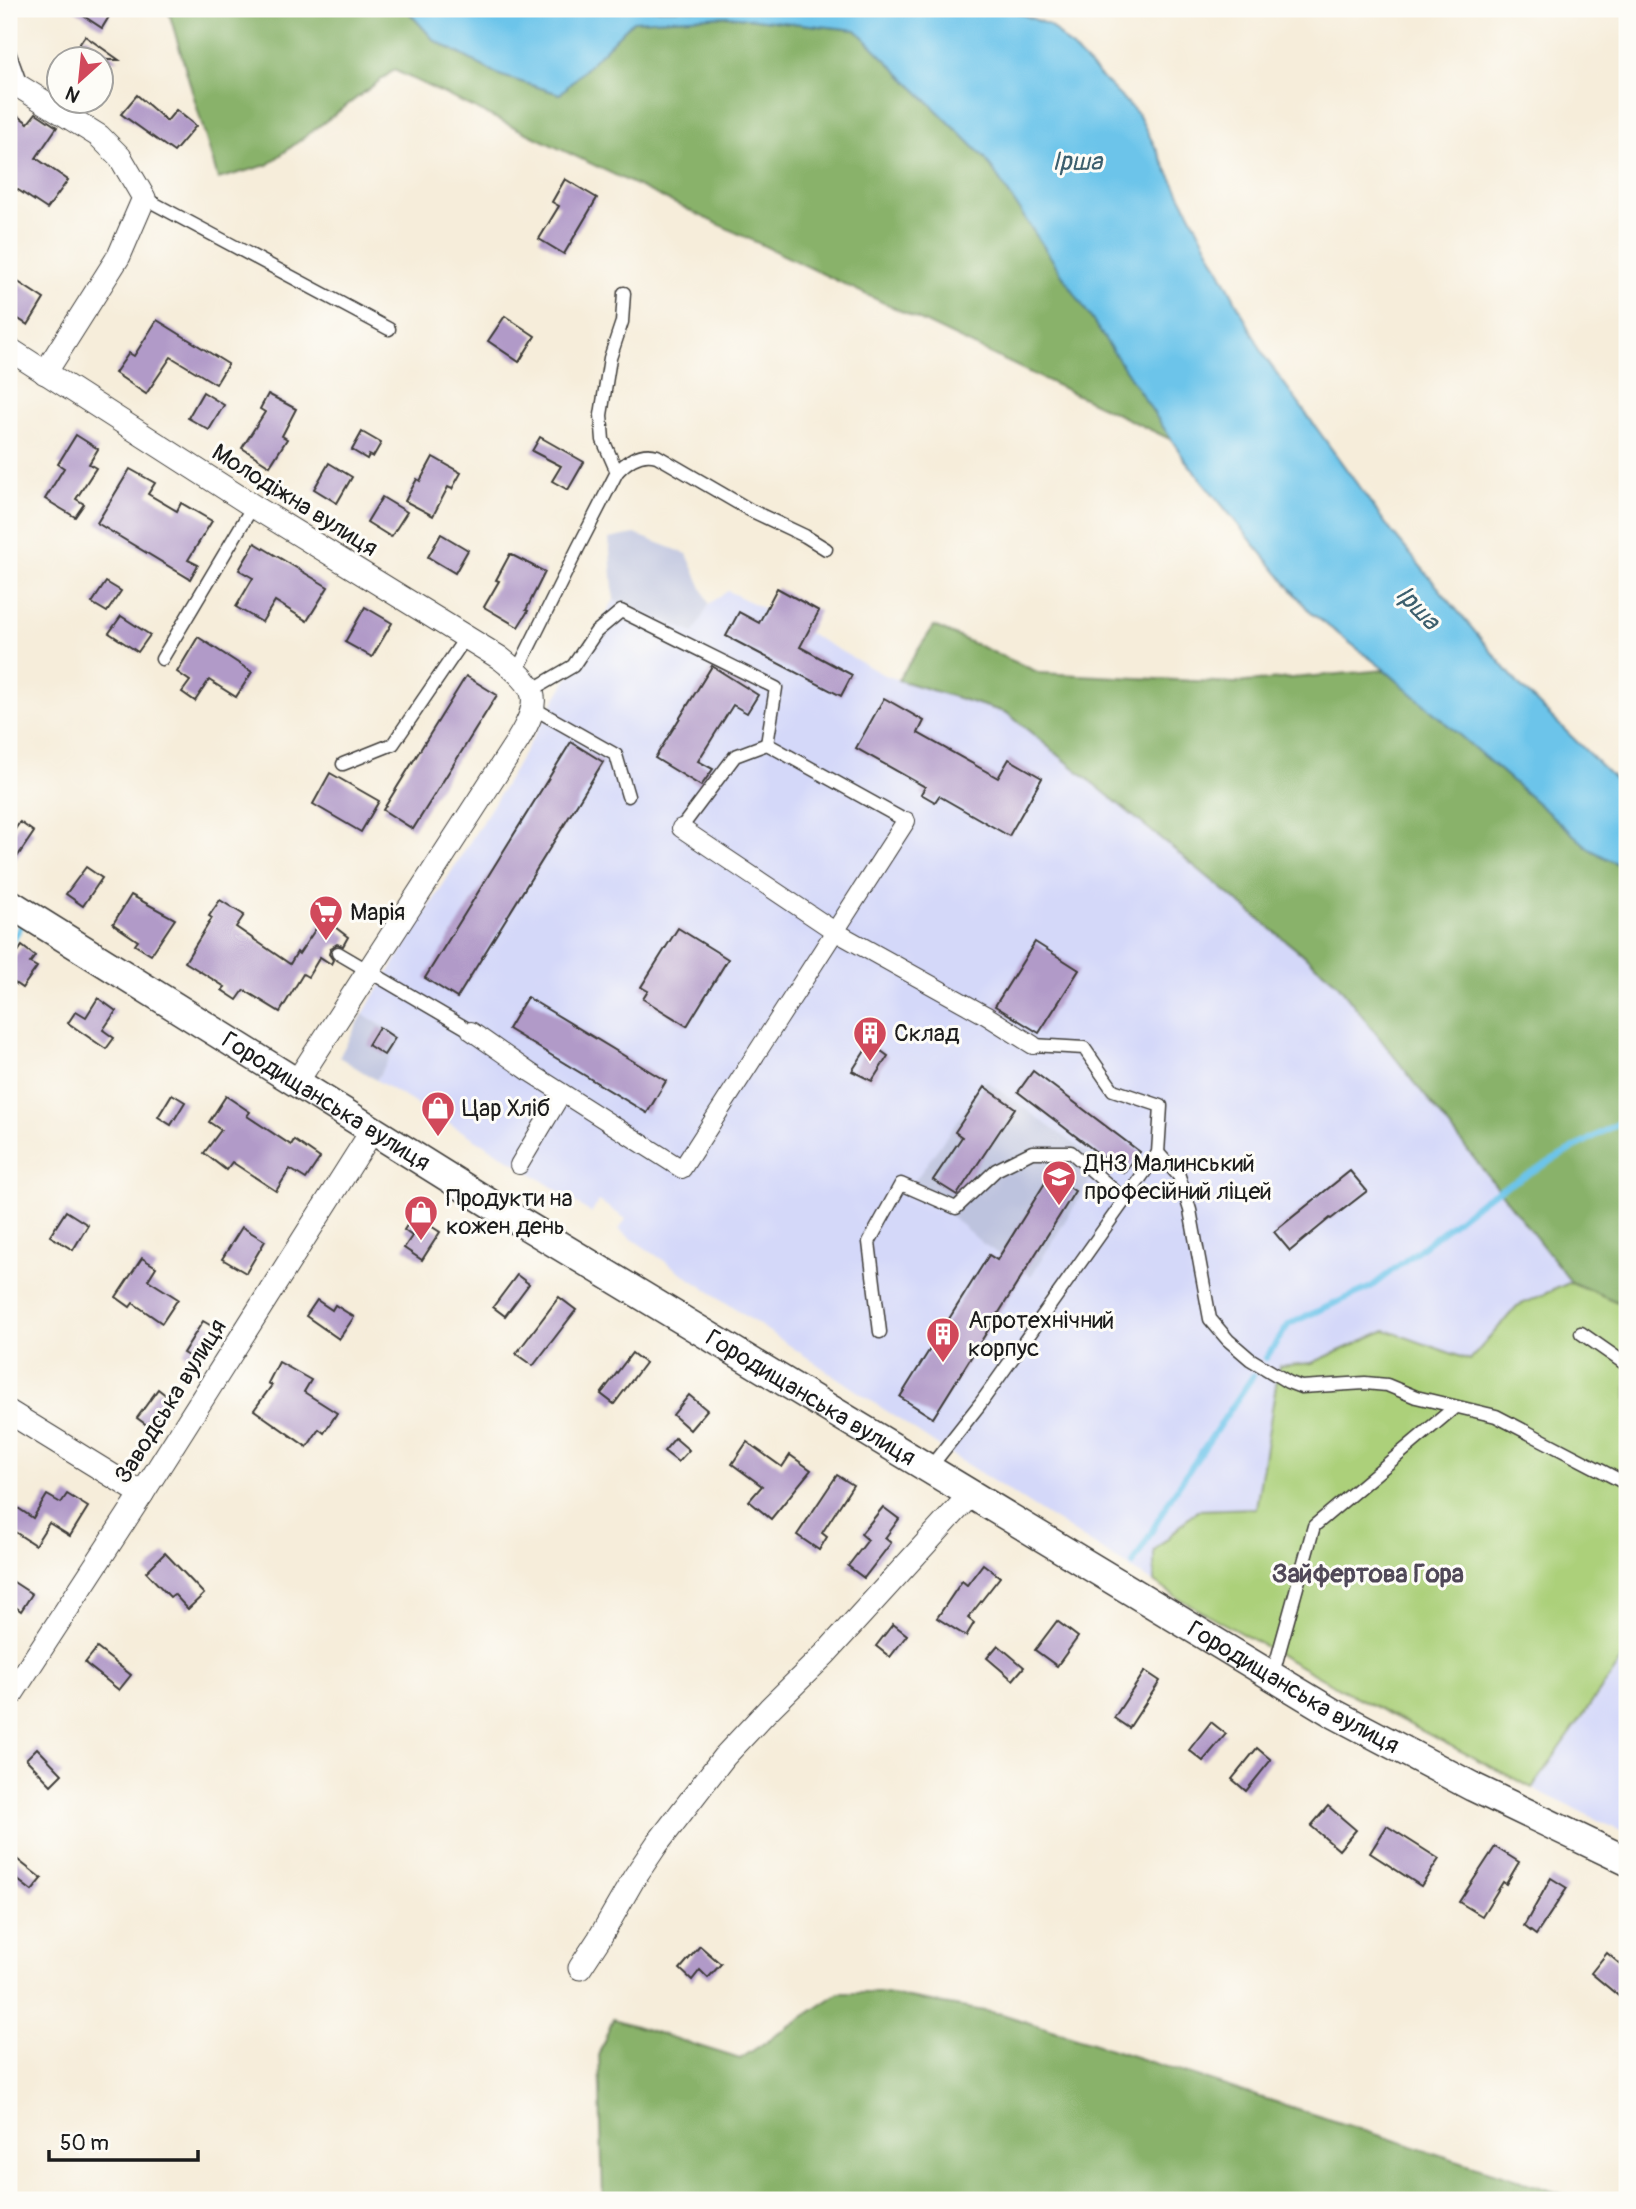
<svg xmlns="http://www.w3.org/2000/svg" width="1636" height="2209" viewBox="0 0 1636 2209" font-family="Pangolin,sans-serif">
  <rect width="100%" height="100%" fill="#fdfcf7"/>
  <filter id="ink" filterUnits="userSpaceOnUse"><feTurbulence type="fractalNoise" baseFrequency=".0143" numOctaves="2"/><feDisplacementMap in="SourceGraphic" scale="14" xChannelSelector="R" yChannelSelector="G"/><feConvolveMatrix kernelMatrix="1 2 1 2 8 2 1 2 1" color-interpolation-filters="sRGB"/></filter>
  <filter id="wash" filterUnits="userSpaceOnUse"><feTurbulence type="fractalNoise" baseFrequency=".00686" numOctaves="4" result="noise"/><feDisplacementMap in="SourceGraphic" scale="28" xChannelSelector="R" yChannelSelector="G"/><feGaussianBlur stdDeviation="1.57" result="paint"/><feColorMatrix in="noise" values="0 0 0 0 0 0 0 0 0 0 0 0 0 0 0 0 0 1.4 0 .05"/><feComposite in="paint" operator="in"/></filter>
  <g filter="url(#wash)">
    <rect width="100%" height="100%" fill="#f6edda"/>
    <polygon fill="#d4d8f9" points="777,588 819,611 808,633 884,675 1007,713 1335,981 1570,1282 1627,1306 1627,1834 1532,1788 1339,1688 1176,1597 944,1450 660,1258 619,1230 626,1219 599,1201 591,1213 519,1165 376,1080 401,1038 363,1014 502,790 614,600 694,632 709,604 728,591 766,610"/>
    <g fill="#bdc3de">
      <polygon points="635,534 687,554 709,604 694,633 614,600 609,539"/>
      <polygon points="363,1014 402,1038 376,1080 339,1057"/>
      <polygon points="986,1081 1101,1163 1031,1276 982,1243 913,1183"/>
    </g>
    <polygon fill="#acd07a" stroke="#64764b" stroke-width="2" points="1571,1282 1627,1306 1627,1648 1617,1667 1532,1788 1339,1688 1176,1597 1154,1582 1154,1551 1197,1510 1256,1508 1279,1366 1312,1363 1386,1330 1470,1360 1517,1306"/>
    <g fill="#89b26a" stroke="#526743" stroke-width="2">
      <polygon points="168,9 406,9 434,40 499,75 560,94 633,21 728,16 856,30 985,158 1172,440 394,70 267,165 218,179"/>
      <polygon points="934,626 1040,673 1234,683 1385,670 1591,850 1627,869 1627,1306 1571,1282 1335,981 1007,713 898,680"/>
      <polygon points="839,1993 879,1993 1002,2014 1580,2200 603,2200 599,2053 613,2019 740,2059"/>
    </g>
    <polygon fill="#6cc4ea" stroke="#447083" stroke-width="2" points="406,9 1008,9 1049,25 1138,114 1265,357 1391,531 1520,686 1627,791 1627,869 1591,850 1385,670 1310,612 1185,460 985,158 856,30 728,16 633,21 560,94 499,75 434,40"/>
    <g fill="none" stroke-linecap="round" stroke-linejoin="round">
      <g stroke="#6cc4ea" stroke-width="6">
        <polyline points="9,946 23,923"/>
        <polyline points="1266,1358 1289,1324 1371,1287 1484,1199 1627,1118"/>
        <polyline points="1133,1564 1173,1494 1253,1376"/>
      </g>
    </g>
    <g id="blocks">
      <g fill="#b19ac8">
        <polygon points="73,9 100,9 110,15 102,28"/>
        <polygon points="85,36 119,60 69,60"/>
        <polygon points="137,95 167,121 176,110 196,126 174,152 121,114"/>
        <polygon points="9,109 28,123 36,113 57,127 36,158 68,180 47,209 9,184"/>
        <polygon points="565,179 597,198 564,254 539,239 559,206 552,202"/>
        <polygon points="9,276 44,299 28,325 9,313"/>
        <polygon points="505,316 535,336 519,362 488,341"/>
        <polygon points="157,320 228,364 216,384 171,357 146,394 115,373 129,353 134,356"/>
        <polygon points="203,392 224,405 209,430 188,418"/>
        <polygon points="268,394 296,409 282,436 287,439 270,466 242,448 265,412 260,409"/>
        <polygon points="362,432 381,443 373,457 369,455 367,459 352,450"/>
        <polygon points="76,435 98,449 89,464 96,468 76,499 84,504 75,517 45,499 64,468 58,464"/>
        <polygon points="540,437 584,462 568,490 552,481 561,466 532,451"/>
        <polygon points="433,457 461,473 452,489 448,487 433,516 405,501 417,479 420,481"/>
        <polygon points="329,463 352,477 337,503 314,489"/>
        <polygon points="130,469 155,483 148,494 177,511 181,503 212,521 188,560 198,565 190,579 97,523"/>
        <polygon points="382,497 407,512 391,537 367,522"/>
        <polygon points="441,534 468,550 455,573 428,557"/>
        <polygon points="255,543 328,587 307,621 275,601 262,622 236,607 253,578 239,570"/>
        <polygon points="510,554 545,572 526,610 528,611 518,627 484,607 499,581 496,580"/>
        <polygon points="106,582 121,591 107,612 92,603"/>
        <polygon points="777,588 819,611 800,647 852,675 841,696 726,636 739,612 759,623"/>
        <polygon points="365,607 392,623 372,657 345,642"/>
        <polygon points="121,616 150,635 138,652 109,633"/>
        <polygon points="198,637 252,672 236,697 209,680 195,701 182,692 190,681 177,672"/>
        <polygon points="712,666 758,695 747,713 733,705 698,761 713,769 701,786 655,758"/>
        <polygon points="466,676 497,695 413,829 383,810"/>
        <polygon points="884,698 924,721 918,733 998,778 1009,759 1042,778 1009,836 939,796 935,802 921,794 925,787 856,748"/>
        <polygon points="571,742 603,762 457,998 425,978"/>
        <polygon points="330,773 379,801 361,832 313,804"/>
        <polygon points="20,822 34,832 9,869 9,838"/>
        <polygon points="86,867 102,878 83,906 66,894"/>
        <polygon points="131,895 175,919 151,955 135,945 138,941 113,924"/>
        <polygon points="220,900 244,915 236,927 290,964 297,952 299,954 323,918 348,937 343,946 337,944 331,948 329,954 333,960 331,964 320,957 308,977 303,974 280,1012 244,990 237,1000 222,990 225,987 185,962 212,918 209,916"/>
        <polygon points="678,928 728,959 687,1026 643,999 648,991 641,987"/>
        <polygon points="1035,942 1079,970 1039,1033 995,1006"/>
        <polygon points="22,946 35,956 30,963 37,967 22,988 9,979 9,965"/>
        <polygon points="527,997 666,1081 647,1113 508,1029"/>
        <polygon points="98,998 116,1011 103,1030 114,1038 106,1049 68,1023 76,1011 86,1017"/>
        <polygon points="379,1027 395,1038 384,1055 368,1045"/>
        <polygon points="870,1043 888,1056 872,1081 852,1071"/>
        <polygon points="1033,1071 1140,1152 1124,1173 1018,1092"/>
        <polygon points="985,1087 1015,1108 957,1195 933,1180 962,1137 955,1132"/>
        <polygon points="172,1094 185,1102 171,1125 158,1117"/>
        <polygon points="226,1096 250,1112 247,1116 291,1145 294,1140 320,1158 306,1179 290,1169 276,1191 232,1162 226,1170 204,1153 221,1130 209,1122"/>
        <polygon points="1350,1171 1367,1191 1331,1219 1330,1218 1290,1251 1274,1232"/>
        <polygon points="1050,1175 1075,1191 933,1418 900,1397 989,1255 997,1260"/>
        <polygon points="66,1211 88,1225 73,1250 50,1236"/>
        <polygon points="414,1215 440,1232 422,1260 404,1248 412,1236 404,1230"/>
        <polygon points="242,1227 265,1241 246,1273 222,1259"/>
        <polygon points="142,1258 156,1267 148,1280 178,1299 162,1323 133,1303 130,1307 116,1297"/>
        <polygon points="517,1275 529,1284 505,1316 493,1307"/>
        <polygon points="559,1297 576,1310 533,1366 516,1354"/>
        <polygon points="317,1300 332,1310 335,1305 354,1317 339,1339 306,1316"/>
        <polygon points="203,1321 220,1331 200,1363 183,1353"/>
        <polygon points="632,1353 645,1363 614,1404 601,1394"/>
        <polygon points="279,1362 311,1380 304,1392 337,1413 324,1433 319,1429 307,1447 254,1410 272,1385 268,1383"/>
        <polygon points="158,1389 172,1400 151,1428 137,1418"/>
        <polygon points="689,1395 707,1410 690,1430 673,1415"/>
        <polygon points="675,1438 689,1450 678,1462 664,1451"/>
        <polygon points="747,1442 782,1467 790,1455 811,1470 771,1519 749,1501 762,1486 732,1464"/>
        <polygon points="837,1475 853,1485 822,1533 827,1537 819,1550 797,1535"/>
        <polygon points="67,1494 88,1507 70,1536 49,1523 35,1545 9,1528 9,1502 33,1518 47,1495 61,1503"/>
        <polygon points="883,1507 899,1519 885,1538 891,1543 864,1578 848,1566 868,1540 861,1534"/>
        <polygon points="165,1553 204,1594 188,1609 174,1594 170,1597 146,1572"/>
        <polygon points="983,1564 1000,1577 968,1618 974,1623 966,1636 937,1618 962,1581 967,1585"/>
        <polygon points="9,1579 32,1594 21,1611 9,1602"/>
        <polygon points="1057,1621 1078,1637 1057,1666 1035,1650"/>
        <polygon points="893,1624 907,1635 890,1657 876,1646"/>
        <polygon points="998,1645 1024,1667 1013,1680 987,1658"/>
        <polygon points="97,1648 131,1675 119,1690 85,1663"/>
        <polygon points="1145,1671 1160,1681 1129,1728 1114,1718"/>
        <polygon points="1211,1722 1226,1734 1203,1761 1189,1750"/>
        <polygon points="37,1748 62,1774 51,1785 26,1759"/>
        <polygon points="1257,1748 1271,1760 1246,1791 1232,1779"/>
        <polygon points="1328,1806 1356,1830 1339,1850 1311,1826"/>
        <polygon points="1387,1826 1439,1859 1421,1886 1370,1853"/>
        <polygon points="1495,1847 1519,1862 1506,1884 1503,1882 1482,1916 1459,1902"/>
        <polygon points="9,1853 42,1879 32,1891 9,1873"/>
        <polygon points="1551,1878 1567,1888 1536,1935 1524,1926"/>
        <polygon points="700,1946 721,1964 708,1978 700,1970 692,1980 680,1969"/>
        <polygon points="1607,1953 1627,1970 1627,2003 1591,1973"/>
      </g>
    </g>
  </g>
  <g filter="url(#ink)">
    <use href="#blocks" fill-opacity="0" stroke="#3d3b38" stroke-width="2"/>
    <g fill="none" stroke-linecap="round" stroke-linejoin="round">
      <g stroke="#3d3b38" stroke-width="15">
        <g id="service">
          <polyline points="9,52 21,85"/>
          <polyline points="144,198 389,329"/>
          <path d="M617,472C628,460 641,451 657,456L750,510L805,536L826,549"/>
          <polyline points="162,659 253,506"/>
          <polyline points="517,671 578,548 617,472 603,440 601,415 610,358 622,322 624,293"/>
          <polyline points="532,690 573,666 596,632 621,611 776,688 767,744"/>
          <polyline points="533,708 616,755 628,796"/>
          <polyline points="343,764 393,744 466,637"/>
          <polyline points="681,828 735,756 767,744 906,821"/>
          <polyline points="338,953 471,1031"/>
          <polyline points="1033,1045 1084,1048 1113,1090 1161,1106 1158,1153"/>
          <polyline points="880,1332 869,1242 901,1184 956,1208 996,1170 1032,1152 1071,1152 1125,1200"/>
          <polyline points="1581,1333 1627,1365"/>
          <polyline points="928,1470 980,1404 1158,1153 1179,1176 1190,1210 1210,1319 1228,1340 1250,1359 1288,1382 1301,1387 1365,1383 1387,1385 1416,1397 1496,1416 1627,1484"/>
          <polyline points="1272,1677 1314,1526 1455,1407"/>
        </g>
      </g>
      <g stroke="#3d3b38" stroke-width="20">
        <g id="pedestrian">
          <polyline points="681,828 836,932 987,1016 1033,1045"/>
          <polyline points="471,1031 531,1073 682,1169 906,821"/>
          <polyline points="519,1165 562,1093"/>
        </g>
      </g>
      <g stroke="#3d3b38" stroke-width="25">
        <g id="minor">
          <polyline points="9,80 99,136 120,157 144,198 119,256 45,373"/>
          <path d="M9,349L253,506L500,658C538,688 543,698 518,740L296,1083"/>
          <polyline points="9,1412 142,1494"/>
          <polyline points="9,1698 142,1494 372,1131"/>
          <polyline points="580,1968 599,1939 634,1878 657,1844 724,1757 769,1709 825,1654 970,1495"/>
        </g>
      </g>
      <g stroke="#3d3b38" stroke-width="31">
        <g id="tertiary">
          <path id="s1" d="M9,903L494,1206L1333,1713L1473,1787L1627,1861"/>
        </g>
      </g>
      <use href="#service" stroke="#fff" stroke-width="12"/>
      <use href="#pedestrian" stroke="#fff" stroke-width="18"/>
      <use href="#minor" stroke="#fff" stroke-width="23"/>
      <use href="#tertiary" stroke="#fff" stroke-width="28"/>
    </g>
  </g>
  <defs>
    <g id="supermarket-pin" transform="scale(1.75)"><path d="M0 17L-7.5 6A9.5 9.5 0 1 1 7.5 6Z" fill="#d1495b" stroke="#fdfcf7"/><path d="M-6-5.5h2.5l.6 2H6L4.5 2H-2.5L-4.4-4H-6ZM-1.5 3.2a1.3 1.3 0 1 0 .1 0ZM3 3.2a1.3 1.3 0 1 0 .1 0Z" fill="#fff"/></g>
    <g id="building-pin" transform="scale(1.75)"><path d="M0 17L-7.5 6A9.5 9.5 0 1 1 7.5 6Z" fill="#d1495b" stroke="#fdfcf7"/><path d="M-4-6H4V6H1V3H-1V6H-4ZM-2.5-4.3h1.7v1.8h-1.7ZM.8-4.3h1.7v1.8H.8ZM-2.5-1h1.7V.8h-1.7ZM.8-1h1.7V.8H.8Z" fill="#fff"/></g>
    <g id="shop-pin" transform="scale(1.75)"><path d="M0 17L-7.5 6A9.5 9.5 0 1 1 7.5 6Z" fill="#d1495b" stroke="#fdfcf7"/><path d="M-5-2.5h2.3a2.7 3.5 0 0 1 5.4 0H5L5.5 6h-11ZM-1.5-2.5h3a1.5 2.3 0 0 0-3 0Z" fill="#fff"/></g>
    <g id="university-pin" transform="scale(1.75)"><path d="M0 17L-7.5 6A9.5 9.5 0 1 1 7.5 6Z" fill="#d1495b" stroke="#fdfcf7"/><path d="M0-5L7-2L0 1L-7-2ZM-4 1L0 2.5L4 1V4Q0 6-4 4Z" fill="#fff"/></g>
  </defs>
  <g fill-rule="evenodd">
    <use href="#supermarket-pin" x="326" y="912"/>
    <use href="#building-pin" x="870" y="1033"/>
    <use href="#shop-pin" x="438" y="1108"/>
    <use href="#university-pin" x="1059" y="1177"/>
    <use href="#shop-pin" x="421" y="1212"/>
    <use href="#building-pin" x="943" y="1334"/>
  </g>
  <g text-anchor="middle" stroke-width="6" stroke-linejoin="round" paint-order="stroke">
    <g font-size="24" fill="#1c1c1c" stroke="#fdfcf7">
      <text transform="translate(295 500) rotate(32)" y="8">Молодіжна вулиця</text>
      <text dy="8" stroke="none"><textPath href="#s1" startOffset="374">Городищанська вулиця</textPath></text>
      <text dy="8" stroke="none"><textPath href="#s1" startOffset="942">Городищанська вулиця</textPath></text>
      <text transform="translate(170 1401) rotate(-58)" y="8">Заводська вулиця</text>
      <text dy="8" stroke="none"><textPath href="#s1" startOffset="1505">Городищанська вулиця</textPath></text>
    </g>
    <g font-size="24" fill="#1c1c1c" stroke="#fdfcf7" text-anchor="start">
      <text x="350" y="920">Марія</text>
      <text x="894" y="1041">Склад</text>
      <text x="462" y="1116">Цар Хліб</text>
      <text x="1084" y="1171">ДНЗ Малинський<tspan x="1084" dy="28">професійний ліцей</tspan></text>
      <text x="446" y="1206">Продукти на<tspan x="446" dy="28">кожен день</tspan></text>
      <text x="968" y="1328">Агротехнічний<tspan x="968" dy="28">корпус</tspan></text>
    </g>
    <g font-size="26" font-style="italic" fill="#3c5f6e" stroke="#fdfcf7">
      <text x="1077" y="170">Ірша</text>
      <text transform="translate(1418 607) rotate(46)" y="9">Ірша</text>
    </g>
    <g font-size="26" font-weight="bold" fill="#504858" stroke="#fdfcf7">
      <text x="1368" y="1582">Зайфертова Гора</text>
    </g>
  </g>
  <rect width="1636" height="2209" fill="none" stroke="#fdfcf7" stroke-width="35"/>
  <g transform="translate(80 80) rotate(207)"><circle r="33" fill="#fdfcf7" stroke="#a3a29f" stroke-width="2"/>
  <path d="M0-5L12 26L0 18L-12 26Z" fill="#d1495b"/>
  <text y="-10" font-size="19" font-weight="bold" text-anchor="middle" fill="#1c1c1c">N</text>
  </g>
  <path d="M49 2150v10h149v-10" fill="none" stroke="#1c1c1c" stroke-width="3.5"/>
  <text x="60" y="2150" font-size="21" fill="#1c1c1c" stroke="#fdfcf7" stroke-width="5" paint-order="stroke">50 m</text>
</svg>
